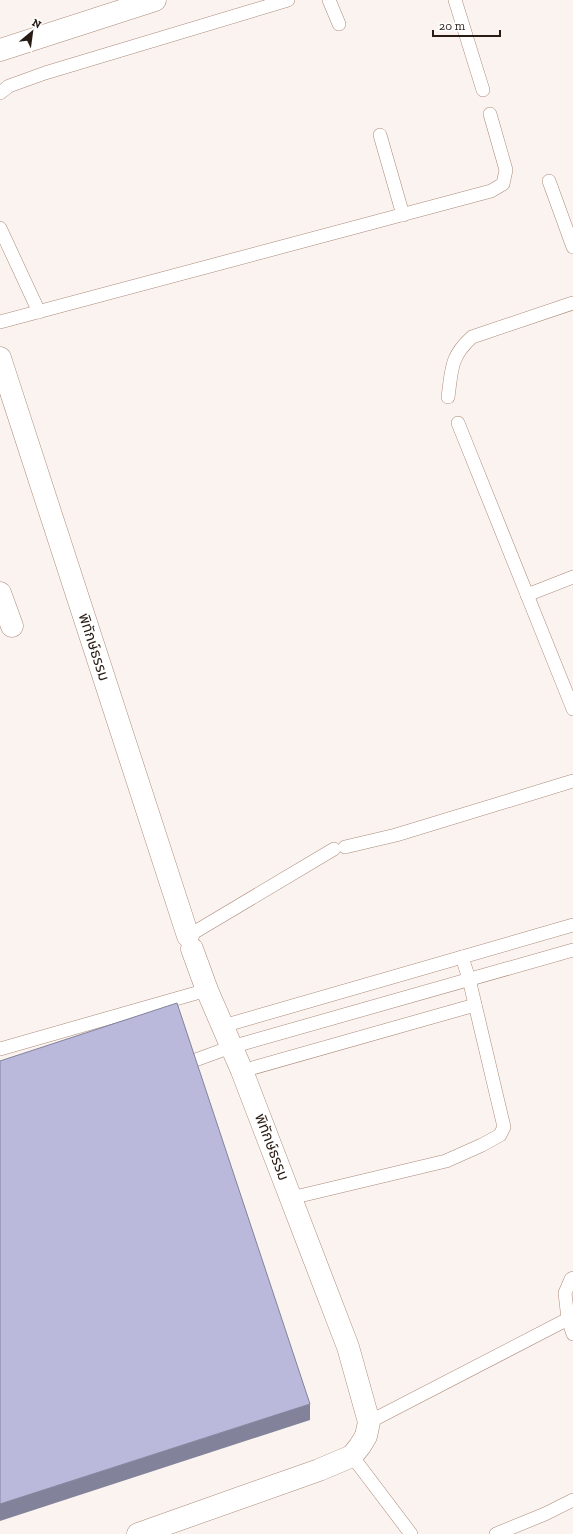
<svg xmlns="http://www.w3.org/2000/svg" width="573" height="1534" viewBox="0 0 573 1534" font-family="'Zilla Slab','Noto Sans Thai',serif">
  <rect width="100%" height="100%" fill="#faf3ef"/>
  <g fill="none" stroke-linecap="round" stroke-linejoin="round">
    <g stroke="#ad8a79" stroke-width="14">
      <g id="service">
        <polyline points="329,0 339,24"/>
        <polyline points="455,0 483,90"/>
        <polyline points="0,93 9,86 45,73 288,0"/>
        <polyline points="380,135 403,215"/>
        <polyline points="549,181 573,247"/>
        <polyline points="0,228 39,312"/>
        <polyline points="0,322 491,191 503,184 506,170 490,114"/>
        <path d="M448,397C452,369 450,357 472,337L573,303"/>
        <polyline points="458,423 573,709"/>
        <polyline points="527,595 573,577"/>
        <polyline points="345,847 396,835 573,781"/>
        <polyline points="188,936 334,849"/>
        <polyline points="223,1026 573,925"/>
        <polyline points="0,1049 207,990"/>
        <polyline points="183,1070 190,1062 231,1047 573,950"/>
        <polyline points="242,1071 475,1005"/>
        <polyline points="291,1198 446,1161 482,1145 500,1135 504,1127 469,979 462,957"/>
        <polyline points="573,1278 571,1279 565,1293 568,1319 573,1334"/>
        <polyline points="369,1422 568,1319"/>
        <polyline points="352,1456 411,1534"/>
        <polyline points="496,1534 545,1514 573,1500"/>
      </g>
    </g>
    <g stroke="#ad8a79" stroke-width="23">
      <g id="minor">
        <polyline points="0,50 155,0"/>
        <polyline points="0,358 188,936"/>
        <polyline points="0,593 12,626"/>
        <polyline points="138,1534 319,1470 352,1456 360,1446 366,1436 369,1422 348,1347 242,1071 207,990 192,949"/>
      </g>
    </g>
    <use href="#service" stroke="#fff" stroke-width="13"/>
    <use href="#minor" stroke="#fff" stroke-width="22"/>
  </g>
  <polygon fill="#82829a" points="310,1404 310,1420 0,1521 0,1504"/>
  <polygon fill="#bab9dc" stroke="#82829a" points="177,1003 310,1404 0,1504 0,1061"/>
  <g text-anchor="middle" stroke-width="3" stroke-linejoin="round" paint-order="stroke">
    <g font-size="15" fill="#291c15" stroke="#fff">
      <text transform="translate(94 647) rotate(72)" y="5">พิทักษ์ธรรม</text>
      <text transform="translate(272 1147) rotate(69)" y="5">พิทักษ์ธรรม</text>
    </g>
  </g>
  <g transform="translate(32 32) rotate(29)" stroke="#ffffff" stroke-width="3" paint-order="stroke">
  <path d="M0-3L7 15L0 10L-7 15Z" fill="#291c15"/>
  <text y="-6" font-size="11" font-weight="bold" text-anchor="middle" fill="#291c15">N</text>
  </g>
  <path d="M433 30v6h67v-6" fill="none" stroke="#291c15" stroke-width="2"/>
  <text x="439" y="30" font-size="12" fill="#291c15" stroke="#ffffff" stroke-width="3" paint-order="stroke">20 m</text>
</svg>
